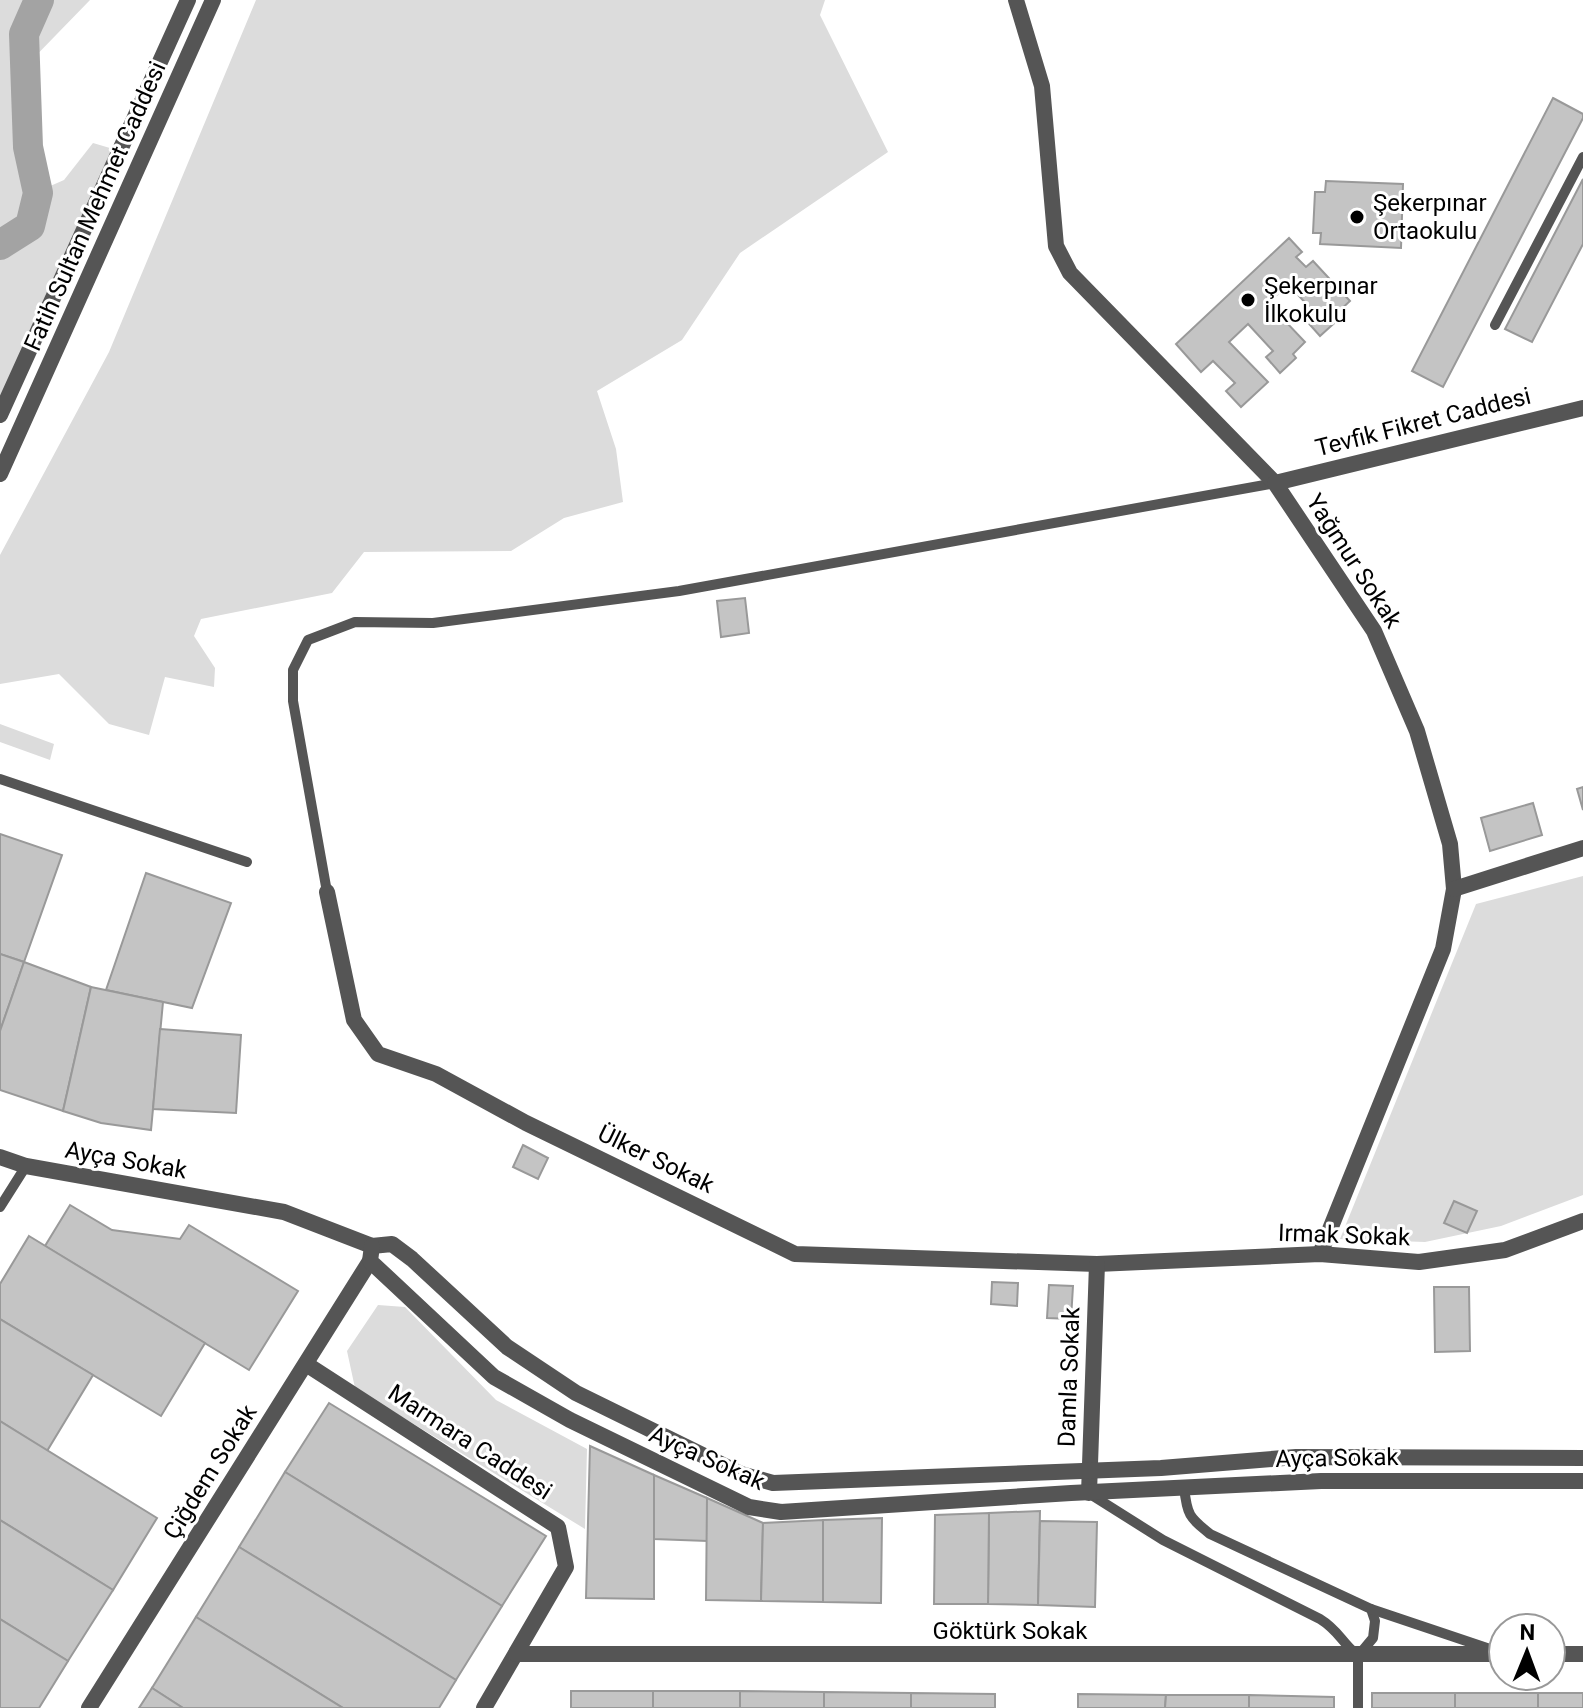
<svg xmlns="http://www.w3.org/2000/svg" width="1583" height="1708" viewBox="0 0 1583 1708" font-family="Roboto,sans-serif">
  <rect width="100%" height="100%" fill="#fff"/>
  <g fill="#dcdcdc">
    <polygon points="0,0 90,0 22,70 48,187 64,180 93,143 120,151 0,415"/>
    <polygon points="256,0 825,0 820,15 888,152 740,253 682,340 597,391 616,449 623,502 564,518 511,551 364,552 332,593 201,619 194,636 215,668 214,687 165,677 149,735 109,724 59,674 0,684 0,555 109,352"/>
    <polygon points="0,724 54,744 50,760 0,742"/>
    <polygon points="1583,876 1583,1195 1501,1226 1425,1242 1340,1239 1476,904"/>
    <polygon points="378,1305 405,1307 496,1400 587,1449 585,1529 355,1388 347,1351"/>
  </g>
  <g fill="none" stroke-linecap="round" stroke-linejoin="round">
    <polyline stroke="#a3a3a3" stroke-width="30" points="0,245 30,226 38,193 28,147 24,34 39,0"/>
  </g>
  <g fill="#c4c4c4" stroke="#999" stroke-width="2">
    <polygon points="1553,98 1583,114 1583,118 1443,387 1412,371"/>
    <polygon points="1583,179 1583,244 1532,342 1505,329"/>
    <polygon points="1326,181 1403,184 1401,248 1320,244 1321,233 1313,233 1315,192 1325,192"/>
    <polygon points="1289,238 1302,252 1296,257 1306,267 1313,261 1350,301 1337,313 1341,317 1320,336 1303,317 1311,309 1288,284 1268,303 1305,342 1293,354 1296,358 1280,373 1266,357 1273,351 1248,324 1229,342 1268,382 1241,407 1226,391 1235,383 1213,361 1201,372 1176,344"/>
    <polygon points="745,598 749,633 721,637 717,601"/>
    <polygon points="1583,787 1583,810 1577,789"/>
    <polygon points="1533,803 1542,835 1490,851 1481,818"/>
    <polygon points="0,834 62,855 24,962 0,954"/>
    <polygon points="146,873 231,903 192,1008 106,990"/>
    <polygon points="0,954 24,962 0,1031"/>
    <polygon points="24,962 91,987 63,1111 0,1090 0,1031"/>
    <polygon points="91,987 163,1002 151,1130 101,1123 63,1111"/>
    <polygon points="160,1029 241,1035 236,1113 153,1109"/>
    <polygon points="523,1145 548,1158 538,1179 513,1167"/>
    <polygon points="1454,1201 1477,1211 1467,1233 1444,1223"/>
    <polygon points="70,1205 112,1230 180,1239 189,1225 298,1291 249,1370 45,1246"/>
    <polygon points="29,1236 205,1343 161,1416 0,1319 0,1284"/>
    <polygon points="992,1282 1018,1283 1017,1306 991,1304"/>
    <polygon points="1049,1285 1073,1286 1071,1319 1047,1318"/>
    <polygon points="1434,1287 1469,1287 1470,1351 1435,1352"/>
    <polygon points="0,1319 93,1375 47,1451 0,1421"/>
    <polygon points="329,1403 546,1536 502,1606 285,1472"/>
    <polygon points="0,1421 157,1518 113,1590 0,1520"/>
    <polygon points="590,1446 654,1475 654,1599 586,1598"/>
    <polygon points="285,1472 502,1606 456,1680 239,1547"/>
    <polygon points="654,1475 707,1498 707,1541 654,1539"/>
    <polygon points="707,1498 763,1523 761,1601 706,1600"/>
    <polygon points="1040,1511 1038,1605 988,1604 989,1513"/>
    <polygon points="989,1513 988,1604 934,1604 935,1515"/>
    <polygon points="882,1518 881,1603 823,1602 823,1520"/>
    <polygon points="0,1520 113,1590 68,1661 0,1619"/>
    <polygon points="823,1520 823,1602 761,1601 763,1523"/>
    <polygon points="1040,1521 1097,1522 1095,1607 1038,1605"/>
    <polygon points="239,1547 456,1680 439,1708 343,1708 196,1617"/>
    <polygon points="196,1617 343,1708 183,1708 152,1688"/>
    <polygon points="0,1619 68,1661 39,1708 0,1708"/>
    <polygon points="152,1688 183,1708 139,1708"/>
    <rect x="571" y="1691" width="82" height="17"/>
    <rect x="653" y="1691" width="87" height="17"/>
    <polygon points="740,1691 824,1692 824,1708 740,1708"/>
    <polygon points="824,1692 911,1693 911,1708 824,1708"/>
    <polygon points="911,1693 995,1694 995,1708 911,1708"/>
    <rect x="1372" y="1693" width="83" height="15"/>
    <rect x="1455" y="1693" width="83" height="15"/>
    <rect x="1538" y="1693" width="45" height="15"/>
    <polygon points="1078,1694 1166,1695 1165,1708 1078,1708"/>
    <polygon points="1166,1695 1249,1695 1249,1708 1165,1708"/>
    <polygon points="1249,1695 1334,1697 1334,1708 1249,1708"/>
  </g>
  <g fill="none" stroke-linecap="round" stroke-linejoin="round">
    <g stroke="#555" stroke-width="10">
      <polyline points="1495,325 1583,157"/>
      <polyline points="0,779 247,862"/>
      <polyline points="327,892 293,701 293,670 308,640 355,622 433,623 679,591 1275,483"/>
      <polyline points="0,1207 26,1166"/>
      <path d="M1184,1487C1187,1515 1189,1517 1210,1534L1371,1609L1375,1621L1373,1638L1358,1656V1708"/>
      <path d="M1090,1494L1163,1540L1320,1619C1338,1630 1341,1641 1355,1653"/>
      <polyline points="1371,1609 1490,1649"/>
    </g>
    <g stroke="#555" stroke-width="16">
      <polyline points="1016,0 1042,86 1056,246 1070,273 1275,483 1374,631 1417,731 1450,844 1454,889 1443,949 1320,1254"/>
      <polyline points="327,892 354,1020 378,1054 436,1074 526,1123 795,1254 1097,1264 1320,1254 1419,1262 1505,1250 1583,1221"/>
      <polyline points="306,1364 558,1527 566,1567 484,1708"/>
      <polyline points="1089,1493 1097,1264"/>
      <polyline points="516,1654 1503,1654"/>
      <polyline points="1551,1654 1583,1654"/>
      <polyline points="89,1708 370,1261"/>
    </g>
    <g stroke="#555" stroke-width="16">
      <polyline points="0,415 188,0"/>
      <polyline points="0,474 213,0"/>
      <polyline points="1275,483 1583,408"/>
      <polyline points="1454,889 1583,848"/>
      <polyline points="0,1157 26,1166 284,1212 372,1246 392,1244 412,1259 507,1347 576,1393 741,1474 773,1483 1161,1468 1296,1457 1583,1458"/>
      <polyline points="372,1246 370,1261 494,1377 570,1420 749,1507 781,1512 1071,1493 1321,1481 1583,1481"/>
    </g>
  </g>
  <g fill="#000" stroke="#fff" stroke-width="3">
    <circle cx="1357" cy="217" r="8"/>
    <circle cx="1248" cy="300" r="8"/>
  </g>
  <g text-anchor="middle" stroke-width="6" stroke-linejoin="round" paint-order="stroke">
    <g font-size="24" fill="#000" stroke="#fff" text-anchor="start">
      <text x="1373" y="211">Şekerpınar<tspan x="1373" dy="28">Ortaokulu</tspan></text>
      <text x="1264" y="294">Şekerpınar<tspan x="1264" dy="28">İlkokulu</tspan></text>
    </g>
    <g font-size="24" fill="#000" stroke="#fff">
      <text transform="translate(95 206) rotate(-66)" y="8">Fatih Sultan Mehmet Caddesi</text>
      <text transform="translate(1423 422) rotate(-14)" y="8">Tevfik Fikret Caddesi</text>
      <text transform="translate(1354 561) rotate(57)" y="8">Yağmur Sokak</text>
      <text transform="translate(656 1159) rotate(26)" y="8">Ülker Sokak</text>
      <text transform="translate(126 1160) rotate(10)" y="8">Ayça Sokak</text>
      <text transform="translate(1344 1235) rotate(2)" y="8">Irmak Sokak</text>
      <text transform="translate(1069 1377) rotate(-88)" y="8">Damla Sokak</text>
      <text transform="translate(470 1442) rotate(33)" y="8">Marmara Caddesi</text>
      <text transform="translate(707 1458) rotate(24)" y="8">Ayça Sokak</text>
      <text transform="translate(1337 1458) rotate(-1)" y="8">Ayça Sokak</text>
      <text transform="translate(210 1472) rotate(-58)" y="8">Çiğdem Sokak</text>
      <text x="1010" y="1639">Göktürk Sokak</text>
    </g>
  </g>
  <g transform="translate(1527 1652) rotate(1)"><circle r="38" fill="#ffffff" stroke="#999999" stroke-width="2"/>
  <path d="M0-6L14 30L0 20L-14 30Z" fill="#000000"/>
  <text y="-12" font-size="22" font-weight="bold" text-anchor="middle" fill="#000000">N</text>
  </g>
</svg>
